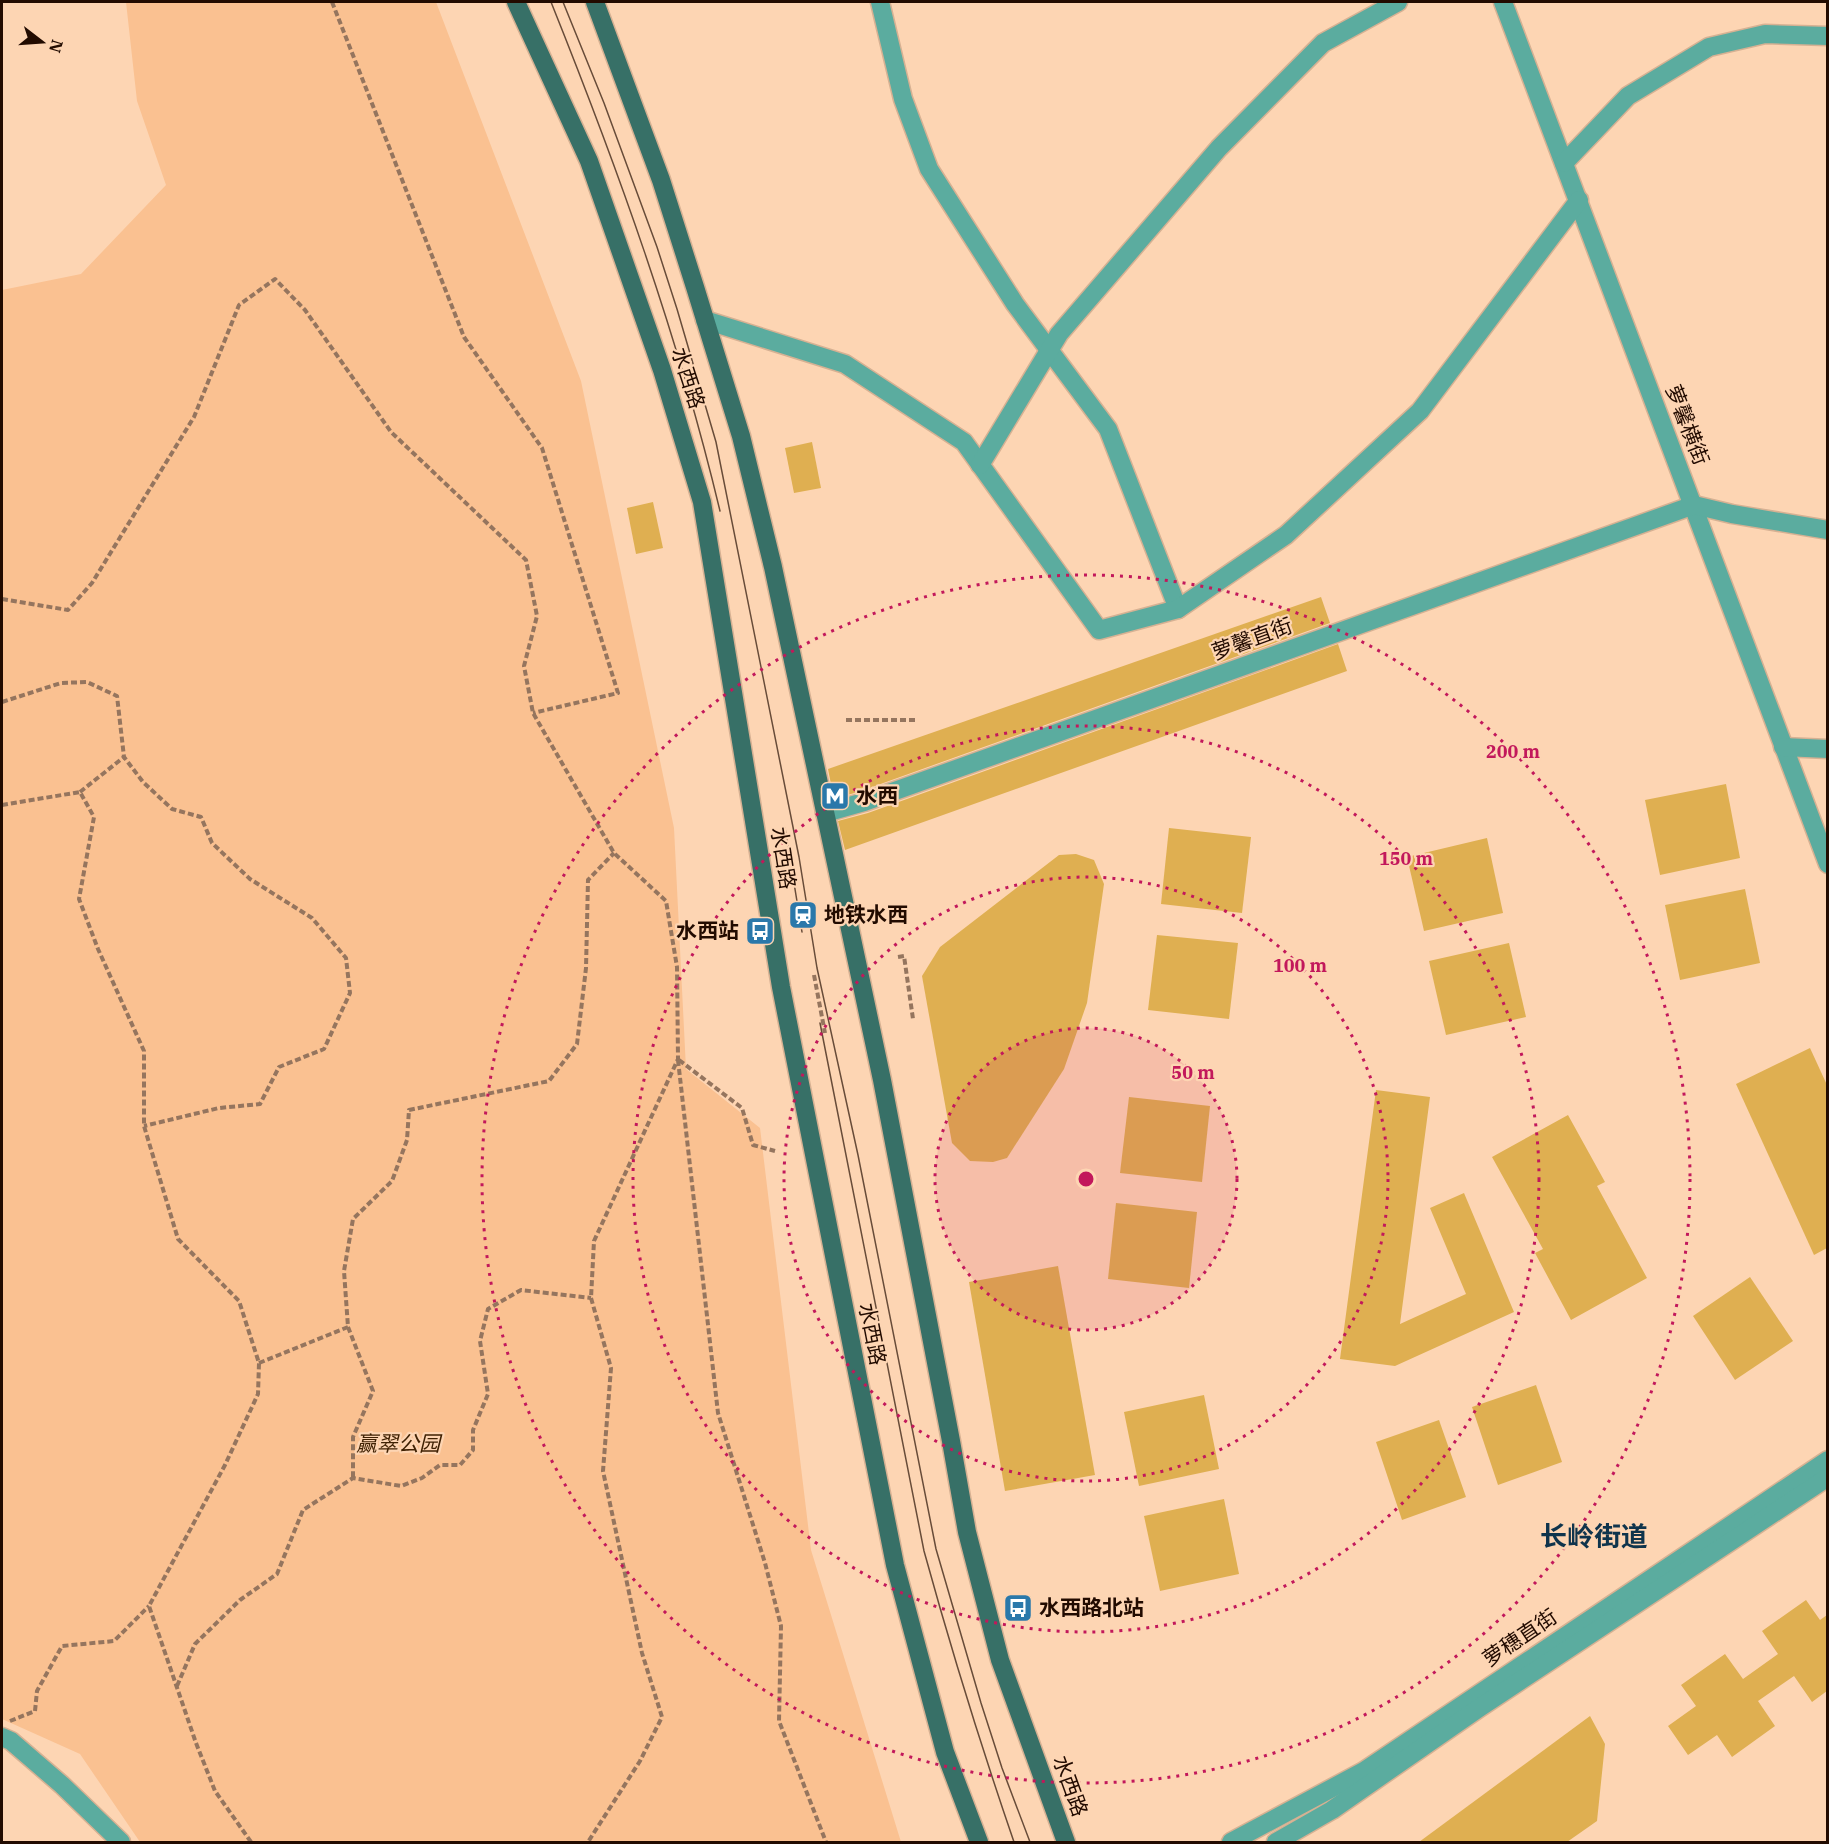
<svg xmlns="http://www.w3.org/2000/svg" width="1829" height="1844" viewBox="0 0 1829 1844" font-family="'IBM Plex Serif','Noto Sans SC',serif">
  <rect width="100%" height="100%" fill="#fdd5b3"/>
  <polygon fill="#fac191" points="126,2 436,2 581,381 674,828 686,1069 760,1128 811,1550 901,1842 140,1842 80,1754 2,1719 2,290 81,274 166,185 137,101"/>
  <g fill="#dfaf51">
    <polygon points="812,442 821,488 794,493 785,448"/>
    <polygon points="653,502 663,548 636,554 627,508"/>
    <polygon points="1321,597 1330,623 861,791 834,799 828,769"/>
    <polygon points="1338,644 1347,671 845,850 838,821 868,813"/>
    <polygon points="1726,784 1740,858 1660,875 1645,800"/>
    <polygon points="1169,828 1251,837 1242,913 1161,904"/>
    <polygon points="1487,838 1503,913 1424,931 1407,857"/>
    <polygon points="1076,854 1094,860 1104,884 1087,1003 1064,1069 1007,1158 993,1162 970,1161 952,1143 922,976 940,947 1059,855"/>
    <polygon points="1745,889 1760,963 1680,980 1665,905"/>
    <polygon points="1157,935 1238,943 1229,1019 1148,1010"/>
    <polygon points="1509,943 1526,1017 1446,1035 1429,961"/>
    <polygon points="1810,1048 1827,1085 1827,1248 1814,1255 1736,1084"/>
    <polygon points="1376,1090 1430,1097 1400,1324 1466,1294 1430,1208 1464,1193 1514,1312 1395,1366 1340,1359"/>
    <polygon points="1129,1097 1210,1106 1202,1182 1120,1173"/>
    <polygon points="1568,1115 1605,1182 1597,1186 1647,1278 1571,1320 1535,1253 1543,1249 1492,1157"/>
    <polygon points="1116,1203 1197,1212 1189,1288 1108,1279"/>
    <polygon points="1058,1266 1095,1475 1005,1491 969,1282"/>
    <polygon points="1750,1277 1793,1341 1735,1380 1693,1316"/>
    <polygon points="1536,1385 1562,1462 1498,1485 1472,1407"/>
    <polygon points="1204,1395 1219,1469 1139,1486 1124,1412"/>
    <polygon points="1439,1420 1466,1497 1402,1520 1376,1442"/>
    <polygon points="1224,1499 1239,1574 1160,1591 1144,1516"/>
    <polygon points="1806,1600 1820,1620 1827,1615 1827,1691 1812,1702 1794,1676 1758,1701 1775,1726 1732,1757 1717,1735 1688,1755 1668,1726 1696,1706 1681,1685 1725,1654 1743,1679 1778,1654 1762,1631"/>
    <polygon points="1590,1716 1605,1744 1597,1821 1567,1842 1419,1842"/>
  </g>
  <g fill="none" stroke-linecap="round" stroke-linejoin="round">
    <g stroke="#d6b193" stroke-width="21">
      <g id="minor">
        <polyline points="880,2 903,99 929,169 1015,304 1108,429 1178,609"/>
        <polyline points="1503,2 1828,864"/>
        <polyline points="1564,163 1628,96 1709,47 1765,34 1828,36"/>
        <polyline points="705,320 845,364 964,442 1099,630 1178,609 1286,535 1420,411 1579,200"/>
        <polyline points="980,465 1059,334 1219,148 1323,43 1398,2"/>
        <polyline points="1783,747 1828,749"/>
        <polyline points="825,813 864,802 1694,505 1732,514 1828,530"/>
        <polyline points="2,1737 11,1741 62,1785 121,1842"/>
        <polyline points="1231,1842 1364,1771 1828,1460"/>
        <polyline points="1276,1842 1332,1810 1479,1708 1828,1477"/>
      </g>
    </g>
    <g stroke="#d6b193" stroke-width="21">
      <g id="major">
        <polyline points="516,2 589,161 662,370 702,502 781,987 895,1565 945,1752 979,1842"/>
        <polyline points="595,2 661,180 695,287 741,436 773,567 882,1080 951,1441 967,1532 1000,1660 1066,1842"/>
      </g>
    </g>
    <g stroke="#95755e" stroke-width="4" stroke-dasharray="6 3" stroke-linecap="butt">
      <polyline points="332,2 464,337 542,448 618,693 533,713"/>
      <polyline points="2,599 68,610 92,583 194,417 239,305 275,279 305,310 391,432 526,560 537,616 524,666 533,713 614,853 666,901 677,967 678,1059 594,1241 591,1298 611,1368 603,1471 642,1653 662,1717 640,1761 588,1842"/>
      <polyline points="2,702 61,683 87,682 117,696 124,757 143,782 172,809 201,817 212,843 250,879 312,918 346,958 350,993 324,1049 279,1067 260,1104 219,1108 144,1126"/>
      <polyline points="846,720 915,720"/>
      <polyline points="80,792 124,757"/>
      <polyline points="2,805 80,792 94,817 79,899 98,949 144,1051 144,1126 178,1239 239,1301 259,1363 258,1394 225,1465 149,1606 196,1743 215,1791 251,1842"/>
      <polyline points="898,957 904,956 913,1019"/>
      <polyline points="814,975 825,1033"/>
      <polyline points="678,1060 718,1413 765,1563 781,1626 779,1721 826,1842"/>
      <polyline points="679,1060 742,1108 753,1145 775,1151"/>
      <polyline points="348,1327 373,1391 353,1437 353,1478"/>
      <polyline points="259,1363 348,1327 344,1271 353,1219 392,1181 407,1140 409,1110 549,1081 577,1044 586,968 588,880 614,853"/>
      <polyline points="177,1686 195,1644 240,1600 277,1574 303,1510 353,1478 401,1486 422,1478 440,1465 460,1465 473,1450 473,1430 488,1394 480,1341 488,1309 521,1290 591,1298"/>
      <polyline points="10,1721 35,1711 37,1691 62,1646 114,1641 149,1606"/>
    </g>
    <use href="#minor" stroke="#5bac9f" stroke-width="18"/>
    <use href="#major" stroke="#377067" stroke-width="18"/>
    <g stroke="#684c39" stroke-width="1.5">
      <path d="M551,2C618,169 678,335 720,511"/>
      <polyline points="563,2 604,103 657,247 677,309 716,442 799,857 817,968 858,1155 936,1549 981,1703 1002,1768 1030,1842"/>
      <polyline points="785,828 802,932"/>
      <path d="M820,1023L924,1551C951,1649 981,1746 1014,1842"/>
    </g>
  </g>
  <circle cx="1086" cy="1179" r="151" fill="#c2185b" fill-opacity=".12"/>
  <g fill="none" stroke="#c2185b" stroke-width="3" stroke-dasharray="3 6">
    <circle cx="1086" cy="1179" r="151"/>
    <circle cx="1086" cy="1179" r="302"/>
    <circle cx="1086" cy="1179" r="453"/>
    <circle cx="1086" cy="1179" r="604"/>
  </g>
  <defs>
    <g id="metro-square" transform="scale(1.5)"><rect x="-9" y="-9" width="18" height="18" rx="4" fill="#2a78aa" stroke="#fdd5b3"/><path d="M-5.5 5V-5H-3L0 0L3-5H5.5V5H3V-.5L0 4L-3-.5V5Z" fill="#fff"/></g>
    <g id="station-square" transform="scale(1.5)"><rect x="-9" y="-9" width="18" height="18" rx="4" fill="#2a78aa" stroke="#fdd5b3"/><path d="M-3-6H3Q5-6 5-4V2Q5 4 3 4L4.5 6H3L1.5 4h-3L-3 6H-4.5L-3 4Q-5 4-5 2V-4Q-5-6-3-6ZM-3.5-4v3h7v-3ZM-3.5 1v1.5H-2V1ZM2 1v1.5H3.5V1Z" fill="#fff"/></g>
    <g id="bus-square" transform="scale(1.5)"><rect x="-9" y="-9" width="18" height="18" rx="4" fill="#2a78aa" stroke="#fdd5b3"/><path d="M-5-6H5V4H4V6H2V4H-2V6H-4V4H-5ZM-3.5-4V0h7V-4ZM-3.5 1.2v1.5H-2V1.2ZM2 1.2v1.5H3.5V1.2Z" fill="#fff"/></g>
  </defs>
  <g fill-rule="evenodd">
    <use href="#metro-square" x="835" y="796"/>
    <use href="#station-square" x="803" y="915"/>
    <use href="#bus-square" x="760" y="931"/>
    <use href="#bus-square" x="1018" y="1608"/>
  </g>
  <g text-anchor="middle" stroke-width="4.5" stroke-linejoin="round" paint-order="stroke">
    <g font-size="21" fill="#220b00" stroke="#fdd5b3">
      <text transform="translate(688 378) rotate(72)" y="7">水西路</text>
      <text transform="translate(1687 425) rotate(69)" y="7">萝馨横街</text>
      <text transform="translate(1252 639) rotate(-20)" y="7">萝馨直街</text>
      <text transform="translate(783 858) rotate(81)" y="7">水西路</text>
      <text transform="translate(872 1334) rotate(79)" y="7">水西路</text>
      <text transform="translate(1520 1638) rotate(-34)" y="7">萝穗直街</text>
      <text transform="translate(1070 1786) rotate(70)" y="7">水西路</text>
    </g>
    <g font-size="21" font-weight="bold" fill="#220b00" stroke="#fdd5b3" text-anchor="start">
      <text x="856" y="803">水西</text>
      <text x="824" y="922">地铁水西</text>
      <text x="739" y="938" text-anchor="end">水西站</text>
      <text x="1039" y="1615">水西路北站</text>
    </g>
    <g font-size="21" font-style="italic" fill="#3f2103" stroke="#fdd5b3">
      <text x="398" y="1451">赢翠公园</text>
    </g>
    <g font-size="27" font-weight="bold" fill="#0f344c" stroke="#fdd5b3">
      <text x="1594" y="1546">长岭街道</text>
    </g>
  </g>
  <circle cx="1086" cy="1179" r="9" fill="#c2185b" stroke="#fdd5b3" stroke-width="3"/>
  <g font-size="18" text-anchor="middle" font-weight="bold" fill="#c2185b" stroke="#fdd5b3" stroke-width="4.5" stroke-linejoin="round" paint-order="stroke">
    <text x="1513" y="758">200 m</text>
    <text x="1406" y="865">150 m</text>
    <text x="1300" y="972">100 m</text>
    <text x="1193" y="1079">50 m</text>
  </g>
  <rect width="1829" height="1844" fill="none" stroke="#220b00" stroke-width="6"/>
  <g transform="translate(42 42) rotate(107)" stroke="#fdd5b3" stroke-width="4.5" paint-order="stroke">
  <path d="M0-4.5L10 22L0 15L-10 22Z" fill="#220b00"/>
  <text y="-9" font-size="16" font-weight="bold" text-anchor="middle" fill="#220b00">N</text>
  </g>
</svg>
